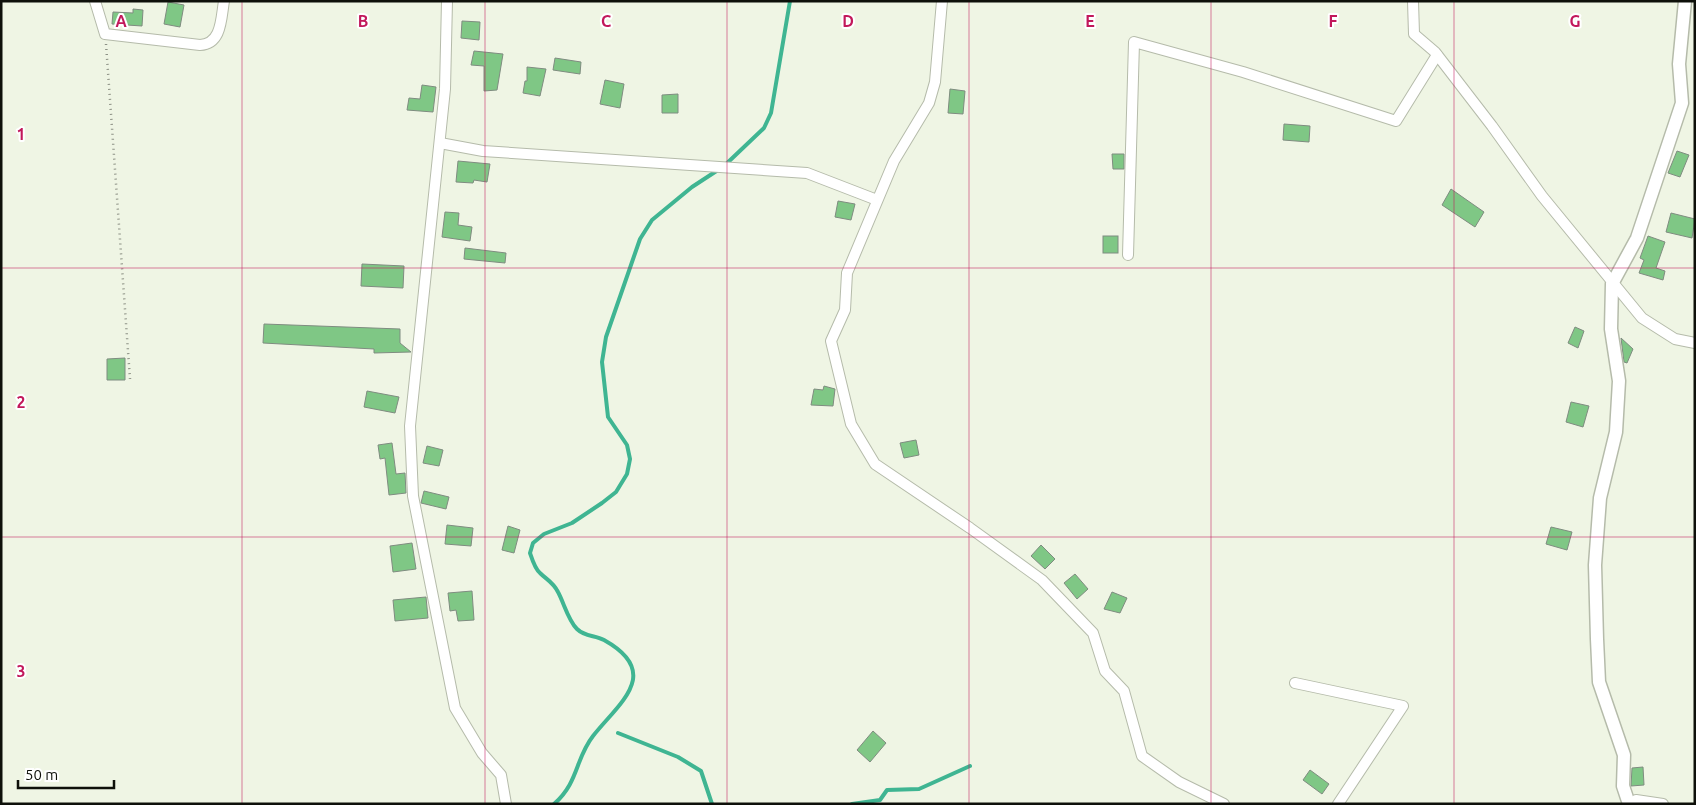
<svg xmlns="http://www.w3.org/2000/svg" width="1696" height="805" viewBox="0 0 1696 805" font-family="Ubuntu,sans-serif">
  <rect width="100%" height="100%" fill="#eff5e4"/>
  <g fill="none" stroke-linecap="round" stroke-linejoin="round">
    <g stroke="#3fb592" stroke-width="4">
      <polyline points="724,166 764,128 771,113 790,1"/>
      <polyline points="618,733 678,757 701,771 712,804"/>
      <path d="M554,804C579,782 575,759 593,736C619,703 663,673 604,640C595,635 585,637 577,629C568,620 564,603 558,592C553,582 547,580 540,573C535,569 532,559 530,553L533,543L544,534L572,523L602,503L616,492L627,474L630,459L627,445L608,417L602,362L606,337L640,239L652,220L692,187L718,170"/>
      <polyline points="852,804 880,800 887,790 919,789 970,766"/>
    </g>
  </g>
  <g fill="#7fc785" stroke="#7f8c80">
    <polygon points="168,2 184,5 180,27 164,24"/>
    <polygon points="133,9 143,10 142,26 112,24 113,12 133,13"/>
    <polygon points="462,21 480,22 479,40 461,38"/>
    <polygon points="474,51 503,54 497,90 484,91 484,66 471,65"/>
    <polygon points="555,58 581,62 580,74 553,70"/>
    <polygon points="527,67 546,69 540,96 523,93 525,81 527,81"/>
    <polygon points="605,80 624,84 620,108 600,104"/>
    <polygon points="422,85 436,87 433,112 407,110 409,98 420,99"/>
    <polygon points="950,89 965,91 963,114 948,113"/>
    <polygon points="678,94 678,113 662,113 662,95"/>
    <polygon points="1284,124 1310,126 1309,142 1283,140"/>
    <polygon points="1677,151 1689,155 1680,177 1668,173"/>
    <polygon points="1112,154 1124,154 1124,169 1113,169"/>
    <polygon points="458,161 490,164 487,182 474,180 473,183 456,182"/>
    <polygon points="1451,189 1484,212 1475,227 1442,205"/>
    <polygon points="838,201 855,204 851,220 835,217"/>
    <polygon points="445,212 459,213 458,225 472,227 470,241 442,237"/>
    <polygon points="1671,213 1695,219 1692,238 1666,232"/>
    <rect x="1103" y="236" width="15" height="17"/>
    <polygon points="1648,236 1665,242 1656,268 1665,271 1663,280 1639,273 1644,260 1640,258"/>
    <polygon points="465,248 506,253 505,263 464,259"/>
    <polygon points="362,264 404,266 403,288 361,286"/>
    <polygon points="264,324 400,329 400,343 411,352 374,353 374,349 263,343"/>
    <polygon points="1575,327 1584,331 1578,348 1568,343"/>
    <polygon points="1621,338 1633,349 1627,363 1624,362"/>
    <polygon points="125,358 125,380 107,380 107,359"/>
    <polygon points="824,386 835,389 833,406 811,405 814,389 823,390"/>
    <polygon points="367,391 399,397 395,413 364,407"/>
    <polygon points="1571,402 1589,406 1583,427 1566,422"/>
    <polygon points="916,440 919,455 904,458 900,443"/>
    <polygon points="392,443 396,474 405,473 406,493 389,495 385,458 380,459 378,445"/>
    <polygon points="427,446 443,450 439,466 423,463"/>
    <polygon points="424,491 449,497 446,509 421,503"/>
    <polygon points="447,525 473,528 471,546 445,544"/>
    <polygon points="508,526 520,530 514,553 502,550"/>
    <polygon points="1551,527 1572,532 1567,550 1546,544"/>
    <polygon points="412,543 416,569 393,572 390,546"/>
    <polygon points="1041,545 1055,559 1045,569 1031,556"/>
    <polygon points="1075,574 1088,589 1077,599 1064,583"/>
    <polygon points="472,591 474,620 458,621 456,610 450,611 448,593"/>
    <polygon points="1112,592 1127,598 1120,613 1104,609"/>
    <polygon points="426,597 428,618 395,621 393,600"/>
    <polygon points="873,731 886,743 870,762 857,750"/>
    <polygon points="1643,767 1644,785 1631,786 1632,768"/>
    <polygon points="1310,770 1329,784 1322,794 1303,780"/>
  </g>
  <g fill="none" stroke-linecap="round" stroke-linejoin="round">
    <g stroke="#b5bbaa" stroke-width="12">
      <g id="minor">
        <path d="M95,1L105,34L200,45C222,44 221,18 224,1"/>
        <polyline points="447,1 445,89 410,426 413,496 455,708 482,753 501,775 506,804"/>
        <polyline points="942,1 935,82 929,103 894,161 847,273 845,310 831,341 851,424 875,464 970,528 1042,580 1093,633 1105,671 1124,691 1142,756 1179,782 1224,804"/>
        <polyline points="1413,1 1414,34 1435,52 1492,126 1542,196 1642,318 1675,339 1695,343"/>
        <polyline points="440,143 483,151 807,173 877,200"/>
        <polyline points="1128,255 1134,42 1243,72 1396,121 1437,55"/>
        <polyline points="1295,683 1403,706 1338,804"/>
        <polyline points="1633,804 1636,800 1663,804"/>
      </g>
    </g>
    <g stroke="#b5bbaa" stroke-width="15">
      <polyline id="tertiary" points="1629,804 1623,786 1624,755 1599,682 1597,639 1595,565 1600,498 1616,432 1619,381 1611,329 1612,284 1637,238 1682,103 1679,64 1685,1"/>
    </g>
    <polyline stroke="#8d9185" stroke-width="2.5" stroke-dasharray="1 4" stroke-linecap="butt" points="106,44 130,379"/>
    <use href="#minor" stroke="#fff" stroke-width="10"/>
    <use href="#tertiary" stroke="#fff" stroke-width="12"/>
  </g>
  <path fill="none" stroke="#c2185b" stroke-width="1" stroke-opacity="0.55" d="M242,1V804M485,1V804M727,1V804M969,1V804M1211,1V804M1454,1V804M1,268H1695M1,537H1695"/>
  <g font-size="16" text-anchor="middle" font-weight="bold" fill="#c2185b" stroke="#fff" stroke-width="4" stroke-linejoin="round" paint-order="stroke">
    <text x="121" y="27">A</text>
    <text x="363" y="27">B</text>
    <text x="606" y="27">C</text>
    <text x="848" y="27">D</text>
    <text x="1090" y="27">E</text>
    <text x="1333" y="27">F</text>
    <text x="1575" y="27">G</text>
    <text x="21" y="140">1</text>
    <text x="21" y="408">2</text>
    <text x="21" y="677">3</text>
  </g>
  <rect width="1696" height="805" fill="none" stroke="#0e100a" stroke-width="5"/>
  <path d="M18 780v8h96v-8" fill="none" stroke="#0e100a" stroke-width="2.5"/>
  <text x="25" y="780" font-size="15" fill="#0e100a" stroke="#ffffff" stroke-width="4" paint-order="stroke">50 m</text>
</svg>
